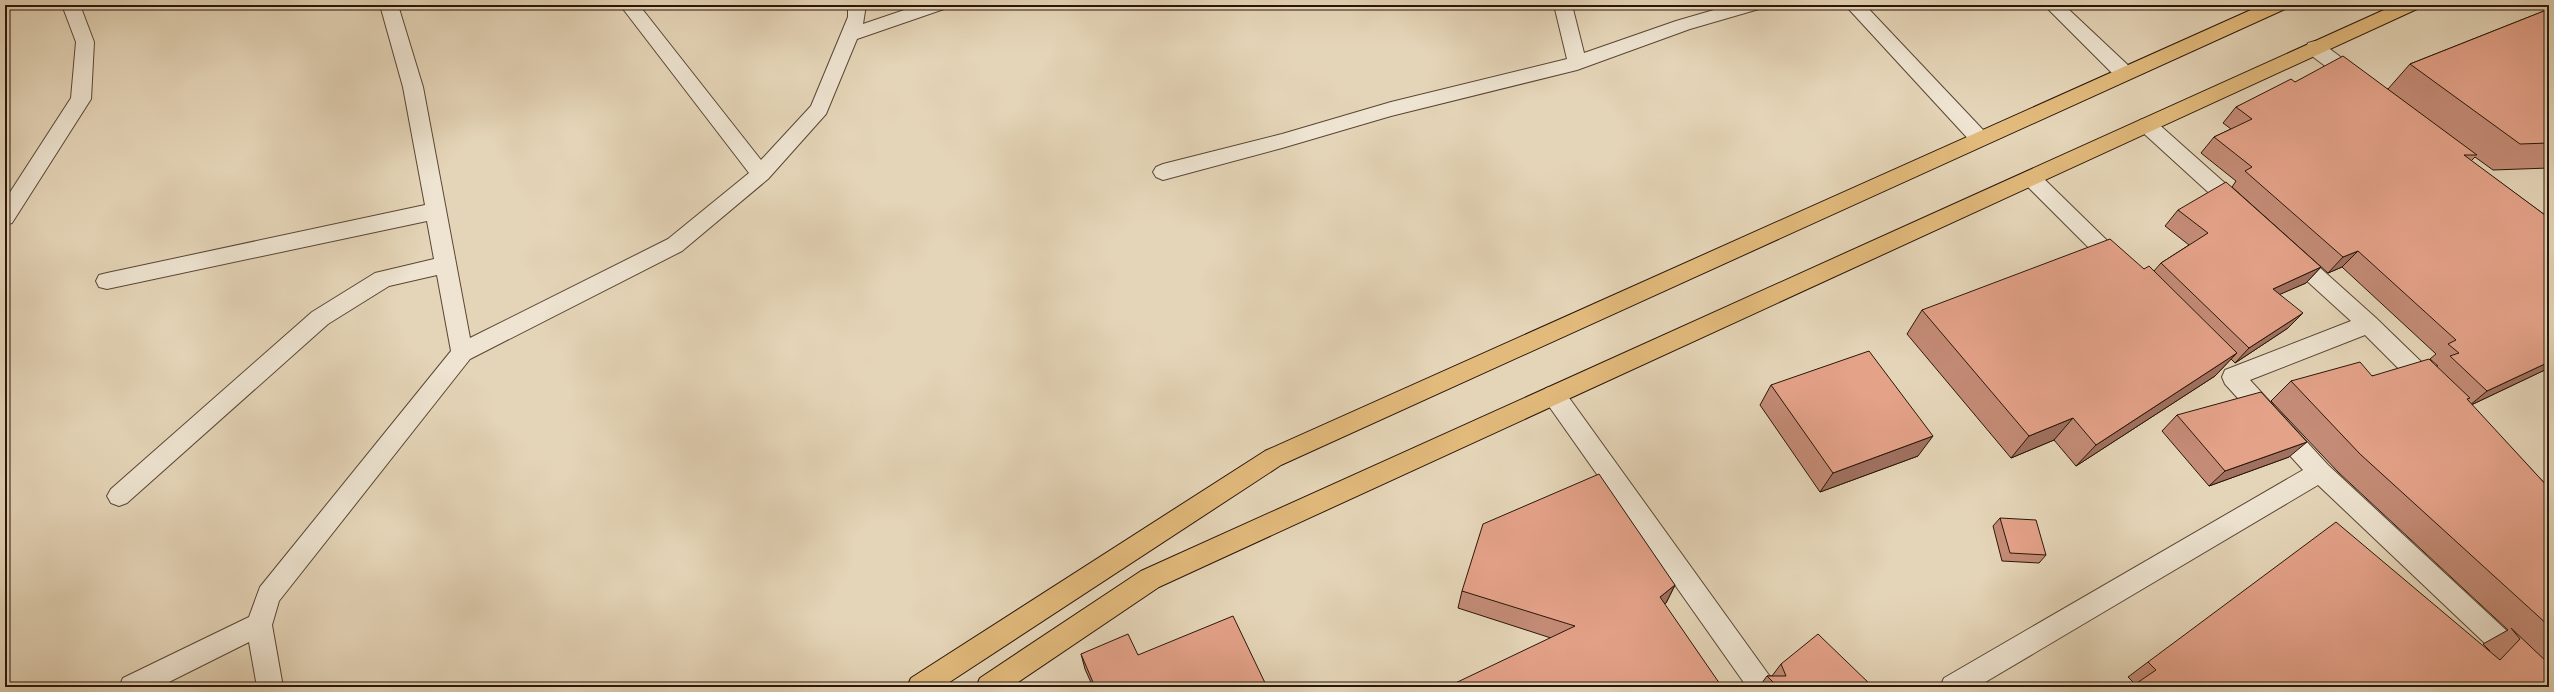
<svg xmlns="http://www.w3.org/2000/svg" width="2554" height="692" viewBox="0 0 2554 692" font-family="Vollkorn,serif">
  <rect width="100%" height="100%" fill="#e5d5b8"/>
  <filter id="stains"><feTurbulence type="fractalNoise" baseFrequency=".005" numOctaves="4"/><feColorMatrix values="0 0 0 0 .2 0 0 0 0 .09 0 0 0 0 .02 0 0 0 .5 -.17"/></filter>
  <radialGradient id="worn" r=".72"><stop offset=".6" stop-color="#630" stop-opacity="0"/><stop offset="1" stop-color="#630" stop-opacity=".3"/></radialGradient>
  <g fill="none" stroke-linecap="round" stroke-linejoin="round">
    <g stroke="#594634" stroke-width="2">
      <g id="minor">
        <polygon points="62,5 80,5 94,42 91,99 12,223 5,225 5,200 71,98 76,42"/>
        <polygon points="380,5 398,5 423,87 470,338 668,239 749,173 620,5 639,5 761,160 811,106 848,17 848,5 866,5 863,24 919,5 947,5 944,9 857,39 826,114 768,179 682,251 470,359 279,601 272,625 283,687 257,687 249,642 159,687 119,687 123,678 249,617 260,587 451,351 437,275 389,286 328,324 127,503 119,506 111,503 107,496 111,489 312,312 375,273 434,259 427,221 107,289 99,287 96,281 99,275 107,273 425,205 403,87"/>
        <polygon points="1554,5 1572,5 1584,53 1676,21 1731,5 1762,5 1759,9 1690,29 1577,70 1391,116 1282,148 1163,180 1156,177 1153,172 1156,167 1163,164 1282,134 1391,102 1567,59"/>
        <polygon points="1845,5 1865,5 1986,133 1989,138 1986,143 1979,145 1972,143"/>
        <polygon points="2044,5 2064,5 2131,68 2134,73 2131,78 2124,80 2117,78"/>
        <polygon points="2315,41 2322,43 2363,74 2366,79 2363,84 2356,86 2349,84 2308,53 2306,48 2308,43"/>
        <polygon points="2147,118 2154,120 2245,201 2248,207 2245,213 2238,215 2231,213 2140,130 2137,125 2140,120"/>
        <polygon points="2031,170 2038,173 2125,258 2129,264 2125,270 2118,272 2111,270 2024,183 2021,178 2024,173"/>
        <polygon points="2292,247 2299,249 2376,318 2439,379 2442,386 2439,393 2431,395 2423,393 2365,335 2250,380 2328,465 2549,670 2549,687 2531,687 2318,485 1977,687 1940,687 1944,678 2303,470 2225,384 2222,377 2225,370 2351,321 2285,261 2281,255 2285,249"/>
        <polygon points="1554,386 1562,388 1771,678 1775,687 1747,687 1546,402 1543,395 1546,388"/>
      </g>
    </g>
    <g stroke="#2a1608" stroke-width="2">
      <g id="primary">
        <polygon points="2262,5 2288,5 2285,9 1281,465 942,687 907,687 911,678 1265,451"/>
        <polygon points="2395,5 2420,5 2417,9 1159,587 1011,687 976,687 980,678 1141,571"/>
      </g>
    </g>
    <use href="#minor" fill="#eee4d1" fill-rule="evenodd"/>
    <use href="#primary" fill="#e2ba7c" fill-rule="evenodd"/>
  </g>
  <g fill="#c48b76" stroke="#2a1608">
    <polygon points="2549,9 2549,168 2493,170 2475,157 2471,161 2549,218 2549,368 2471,405 2549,488 2549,687 2135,684 2128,677 2148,662 2490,651 2483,644 2508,630 2338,472 2271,401 2291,381 2372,376 2437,366 2438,366 2430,359 2436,354 2342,267 2328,273 2232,187 2236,181 2201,153 2214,137 2231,129 2223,123 2236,107 2295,82 2388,89 2410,64"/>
    <polygon points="2178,210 2321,267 2306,283 2280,294 2288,328 2235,363 2231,359 2215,376 2076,466 2054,440 2011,458 1907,334 1922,310 2144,269 2154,271 2161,263 2189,245 2165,226"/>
    <polygon points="1771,385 1918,456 1820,492 1760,405"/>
    <polygon points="2177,415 2289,457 2209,486 2162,431"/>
    <polygon points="2000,518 2046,555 2039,563 2002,561 1993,526"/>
    <polygon points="1675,585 1666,603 1551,638 1458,608 1462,591"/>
    <polygon points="1081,654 1138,655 1267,687 1093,687 1085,669"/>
    <polygon points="1781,664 1873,687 1759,687 1767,676 1772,676"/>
  </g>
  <g fill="#a07160" stroke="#2a1608">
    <polygon points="2358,251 2342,267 2328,273 2343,257"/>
    <polygon points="2321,267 2306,283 2258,304 2273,289"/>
    <polygon points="2303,313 2288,328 2235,363 2249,348"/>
    <polygon points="2237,353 2215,376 2076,466 2096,445"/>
    <polygon points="2549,362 2549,368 2469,406 2487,391"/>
    <polygon points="2073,418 2054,440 2011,458 2029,436"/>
    <polygon points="1933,436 1918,456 1820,492 1833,473"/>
    <polygon points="2307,442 2289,457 2209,486 2225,471"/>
    <polygon points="1675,585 1666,603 1651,614 1660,597"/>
  </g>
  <g fill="#e4a289" stroke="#2a1608">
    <polygon points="2549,9 2549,143 2520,144 2410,64"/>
    <polygon points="2343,56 2477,155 2464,155 2549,218 2549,362 2487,391 2450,356 2459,353 2448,344 2456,340 2358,251 2343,257 2245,171 2252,167 2214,137 2252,119 2236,107 2291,79 2295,82"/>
    <polygon points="2226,182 2321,267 2273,289 2303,313 2249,348 2161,263 2208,233 2178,210"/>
    <polygon points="2110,239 2144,269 2149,266 2237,353 2096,445 2073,418 2029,436 1922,310"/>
    <polygon points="1869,351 1933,436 1833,473 1771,385"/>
    <polygon points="2429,359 2470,398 2467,399 2549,488 2549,626 2360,454 2291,381 2360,362 2372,376"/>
    <polygon points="2261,392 2307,442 2225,471 2177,415"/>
    <polygon points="1599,474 1675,585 1660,597 1722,687 1447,687 1575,626 1462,591 1483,524"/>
    <polygon points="2000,518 2036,520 2046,555 2010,553"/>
    <polygon points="2336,522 2500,660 2520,639 2511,628 2549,664 2549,687 2131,687 2156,670 2148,662"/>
    <polygon points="1233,616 1267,687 1095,687 1081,654 1128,634 1138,655"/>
    <polygon points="1818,634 1873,687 1778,687 1767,676 1786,676 1781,664"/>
  </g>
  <rect width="2554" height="692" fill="none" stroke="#e5d5b8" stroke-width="20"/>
  <rect x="6" y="6" width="2542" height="680" fill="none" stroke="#2a1608" stroke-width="2"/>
  <rect x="10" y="10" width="2534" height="672" fill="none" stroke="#2a1608"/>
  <rect width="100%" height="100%" filter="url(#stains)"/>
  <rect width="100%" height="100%" fill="url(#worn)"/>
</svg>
